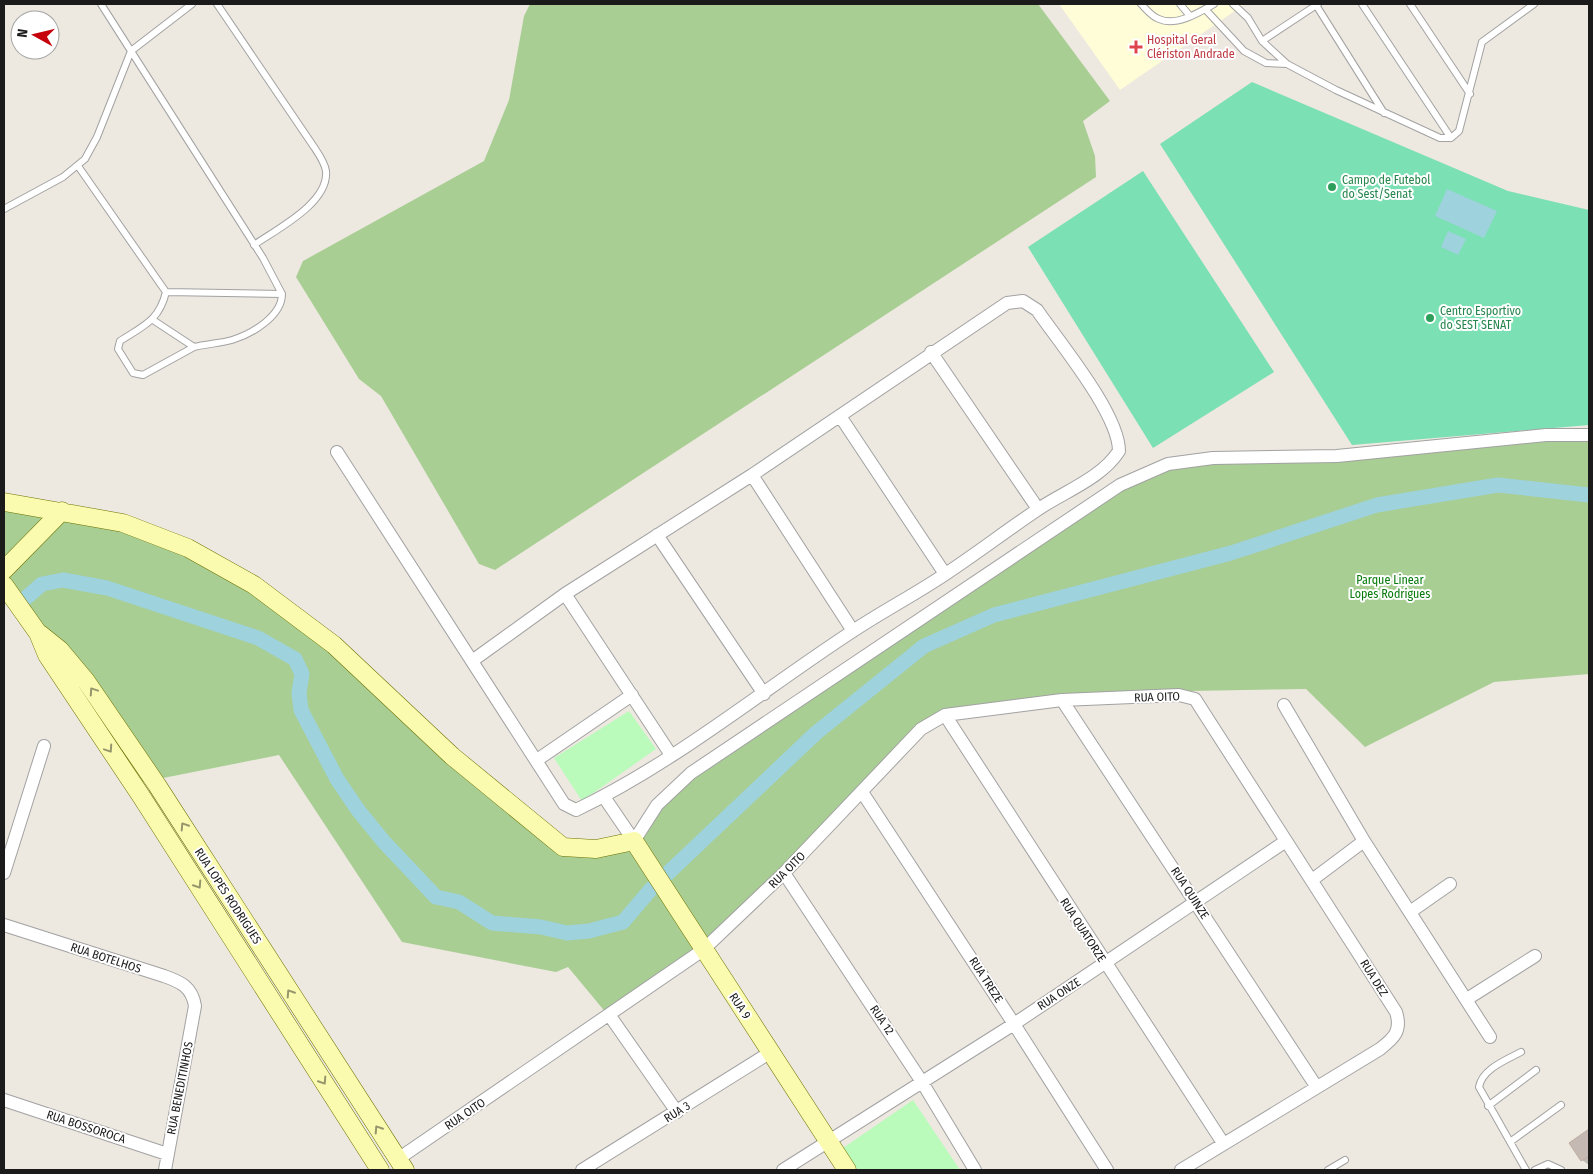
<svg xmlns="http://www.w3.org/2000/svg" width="1593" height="1174" viewBox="0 0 1593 1174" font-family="'Fira Sans Condensed',sans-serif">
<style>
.education{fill:#fffdd7}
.forest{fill:#a8ce93}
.park{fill:#bafbbc}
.pitch{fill:#7be0b3}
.water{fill:#9ed2dd}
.shadow{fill:#0003}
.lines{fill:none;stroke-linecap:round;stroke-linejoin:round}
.canal{stroke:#9ed2dd;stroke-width:15}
.building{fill:#c5bab3;stroke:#bfada2}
.lane-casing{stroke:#a2a2a2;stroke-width:8}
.street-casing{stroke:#a2a2a2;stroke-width:14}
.secondary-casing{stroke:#6d7302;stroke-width:19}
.lane{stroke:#fff;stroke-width:6}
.street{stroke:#fff;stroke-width:12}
.secondary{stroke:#fbfbb0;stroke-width:18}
.oneway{stroke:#96966d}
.health-dot{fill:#e0444e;stroke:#fff;stroke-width:2}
.leisure-dot{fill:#2e9e5b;stroke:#fff;stroke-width:2}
.labels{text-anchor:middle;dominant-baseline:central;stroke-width:4;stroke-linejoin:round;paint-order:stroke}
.health-label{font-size:12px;fill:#be3a42;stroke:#fff;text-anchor:start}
.leisure-label{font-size:12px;fill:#27864d;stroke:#fff;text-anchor:start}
.park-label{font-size:12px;fill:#087a0b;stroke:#fff}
.street-label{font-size:12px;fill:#1b1b1b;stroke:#fff}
</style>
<rect width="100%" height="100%" fill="#ede8e0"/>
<path class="education" d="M 1059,4 L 1245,4 L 1120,90 Z"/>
<path class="forest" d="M 530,4 L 1038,4 L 1110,101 L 1083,121 L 1095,156 L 1096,177 L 495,570 L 479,564 L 381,396 L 359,379 L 296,277 L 303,261 L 484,161 L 509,100 L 524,16 Z
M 1589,437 L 1589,674 L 1494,682 L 1365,747 L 1306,689 L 1190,691 L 946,713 L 922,730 L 786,875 L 612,1020 L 568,967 L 556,972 L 402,942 L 279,755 L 143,782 L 4,570 L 4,502 L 63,509 L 263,584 L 561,844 L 633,840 L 654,805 L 1122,485 L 1170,465 Z"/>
<path class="park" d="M 629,711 L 656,749 L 582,801 L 554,758 Z
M 913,1100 L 960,1170 L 858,1170 L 843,1148 Z"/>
<path class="pitch" d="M 1252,82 L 1508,191 L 1589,210 L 1589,425 L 1352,445 L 1160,144 Z
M 1143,171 L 1274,372 L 1153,448 L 1028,247 Z"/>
<path class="water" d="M 1447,189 L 1497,211 L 1484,238 L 1435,216 Z
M 1448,231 L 1466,239 L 1458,255 L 1441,247 Z"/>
<path class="shadow" d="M 1589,1131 L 1589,1165 L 1582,1160 L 1570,1144 Z"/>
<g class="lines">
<path class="canal" d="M 27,597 L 42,584 L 63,580 L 107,588 L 258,638 L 295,659 L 302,674 L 299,693 L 301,710 L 337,779 L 358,810 L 384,842 L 436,897 L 459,902 L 492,923 L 541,927 L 567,933 L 589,931 L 623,922 L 651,889
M 667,874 L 816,733 L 924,646 L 994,615 L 1231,553 L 1377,505 L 1498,485 L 1589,495"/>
</g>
<path class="building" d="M 1589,1129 L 1589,1156 L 1581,1161 L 1569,1143 Z"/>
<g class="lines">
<defs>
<path id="lane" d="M 101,4 L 263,258 L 282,294 C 282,316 252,334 232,340 C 222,343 206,344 194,347 L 153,320
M 217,4 L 314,147 C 318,153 325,163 326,171 C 329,203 277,229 254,245
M 1141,4 C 1146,9 1152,17 1159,19 C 1176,27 1200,12 1214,4
M 1180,4 L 1190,16
M 1233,4 L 1248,18 L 1262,41 L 1287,64 L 1336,90 L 1440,138 L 1451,138 L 1459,131 L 1482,42 L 1534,4
M 1362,4 L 1451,138
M 1410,4 L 1470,94
M 1316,5 L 1384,113
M 1205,9 L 1244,51 L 1266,63 L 1287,64
M 1262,41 L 1318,4
M 78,166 L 166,292 L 282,294
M 4,209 L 63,177 L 85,159 L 97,137 L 131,51 L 192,4
M 166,292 C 159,321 143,326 120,341 L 118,349 L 133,373 L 143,375 L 194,347
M 1521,1052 C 1506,1060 1482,1069 1479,1087 L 1526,1170
M 1488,1106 L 1536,1070
M 1510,1142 L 1561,1105
M 1328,1170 L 1345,1160
M 1535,1170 L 1548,1164 L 1561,1170"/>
<path id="street" d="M 931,352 L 1038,509
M 840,416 L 945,574
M 337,452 L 564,804 L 576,810 C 676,762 761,691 853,631 C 883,611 916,594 947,573 C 977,553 1006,531 1037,510 C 1063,492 1101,479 1119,451 C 1119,414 1059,342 1037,310 L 1023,301 L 1007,303 L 752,475 L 565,594 L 472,661
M 752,475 L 853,631
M 657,535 L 764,694
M 565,594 L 671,755
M 1062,700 L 1316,1086
M 1284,705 L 1364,841 L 1490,1037
M 945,715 L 1223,1143
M 537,760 L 632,695
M 862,792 L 1014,1024 L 1107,1170
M 604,797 L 634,841 L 657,805 L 691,773 L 1120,485 L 1168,464 L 1213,458 L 1337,456 L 1546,435 L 1589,435
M 4,873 L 44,746
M 784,873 L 922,1082 L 975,1170
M 1312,880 L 1364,841
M 1410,912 L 1450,884
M 4,925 L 164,976 C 181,982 192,987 195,1006 L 165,1170
M 1467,999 L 1535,956
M 610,1016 L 677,1112
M 4,1100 L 167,1154
M 398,1159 L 703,950 L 784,873 L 921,729 L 945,715 L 1062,700 L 1179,695 L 1195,699 L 1202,710 L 1396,1012 C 1402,1031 1394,1038 1380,1049 L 1181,1170
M 582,1170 L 771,1052
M 783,1170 L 1014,1024 L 1286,841"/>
<path id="secondary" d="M 4,502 L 123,523 L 188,548 L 254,585 L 334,645 L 452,756 L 563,847 L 596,849 L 634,841 L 847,1170
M 4,570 L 62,511
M 4,585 L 38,633 L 47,655 L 141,796 L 380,1170
M 40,634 L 60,650 L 86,681 L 157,785 L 405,1170"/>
</defs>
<use href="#lane" class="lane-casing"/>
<use href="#street" class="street-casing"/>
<use href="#secondary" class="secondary-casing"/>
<use href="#lane" class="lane"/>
<use href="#street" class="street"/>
<use href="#secondary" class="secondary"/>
</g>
<defs><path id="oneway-chevron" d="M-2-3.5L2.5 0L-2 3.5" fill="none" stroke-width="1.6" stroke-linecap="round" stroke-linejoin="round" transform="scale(1.25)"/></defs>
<g class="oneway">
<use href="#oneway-chevron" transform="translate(93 691) rotate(-124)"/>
<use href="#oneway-chevron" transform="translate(109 749) rotate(56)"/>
<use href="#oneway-chevron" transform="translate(184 826) rotate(-123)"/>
<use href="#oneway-chevron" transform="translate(198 885) rotate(57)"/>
<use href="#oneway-chevron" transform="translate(290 993) rotate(-123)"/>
<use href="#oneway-chevron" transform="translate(323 1081) rotate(57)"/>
<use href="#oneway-chevron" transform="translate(378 1129) rotate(-123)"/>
</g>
<path class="health-dot" d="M1133.5 39.5h5v5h5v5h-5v5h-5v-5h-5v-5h5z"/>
<g class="leisure-dot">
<circle cx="1332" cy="187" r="5"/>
<circle cx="1430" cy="318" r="5"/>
</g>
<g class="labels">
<g class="health-label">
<text x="1147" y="40">Hospital Geral<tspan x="1147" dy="14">Clériston Andrade</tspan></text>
</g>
<g class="leisure-label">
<text x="1342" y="180">Campo de Futebol<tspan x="1342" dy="14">do Sest/Senat</tspan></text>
<text x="1440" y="311">Centro Esportivo<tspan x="1440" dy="14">do SEST SENAT</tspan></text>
</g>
<g class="park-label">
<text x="1390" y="580">Parque Linear<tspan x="1390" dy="14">Lopes Rodrigues</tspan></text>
</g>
<g class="street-label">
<text transform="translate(1157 697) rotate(-2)">RUA OITO</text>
<text transform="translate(787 870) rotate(-45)">RUA OITO</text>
<text transform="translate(1190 893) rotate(57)">RUA QUINZE</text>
<text transform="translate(228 896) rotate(57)">RUA LOPES RODRIGUES</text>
<text transform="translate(1083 930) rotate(57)">RUA QUATORZE</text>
<text transform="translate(106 958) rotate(18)">RUA BOTELHOS</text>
<text transform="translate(1374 978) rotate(58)">RUA DEZ</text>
<text transform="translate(986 980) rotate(57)">RUA TREZE</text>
<text transform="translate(1059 994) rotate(-33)">RUA ONZE</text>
<text transform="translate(740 1006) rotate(56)">RUA 9</text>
<text transform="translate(882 1020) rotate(56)">RUA 12</text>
<text transform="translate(180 1088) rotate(-79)">RUA BENEDITINHOS</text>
<text transform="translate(677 1112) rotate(-32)">RUA 3</text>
<text transform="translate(465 1114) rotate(-34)">RUA OITO</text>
<text transform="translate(86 1127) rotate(18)">RUA BOSSOROCA</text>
</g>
</g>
<rect width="1593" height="1174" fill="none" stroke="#1b1b1b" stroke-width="10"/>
<g transform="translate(35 35) rotate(278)"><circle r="24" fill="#ffffff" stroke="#a4a4a4"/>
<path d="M0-4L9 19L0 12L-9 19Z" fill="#c6000b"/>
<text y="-8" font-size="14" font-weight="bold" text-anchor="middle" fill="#1b1b1b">N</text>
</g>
</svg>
